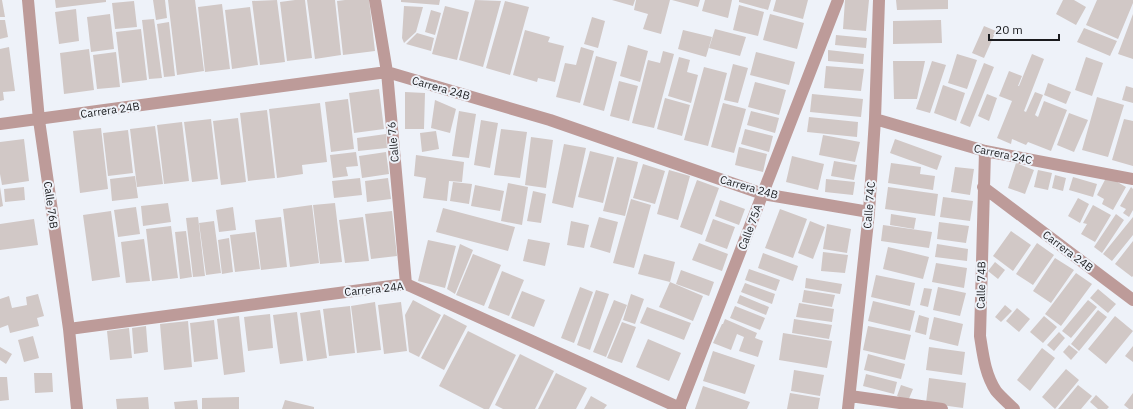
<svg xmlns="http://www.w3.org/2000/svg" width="1133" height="409" viewBox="0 0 1133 409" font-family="'IBM Plex Sans',sans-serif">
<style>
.building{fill:#d1c8c6}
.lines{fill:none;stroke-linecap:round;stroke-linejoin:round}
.minor{stroke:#bd9b99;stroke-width:12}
.labels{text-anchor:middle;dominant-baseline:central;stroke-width:4;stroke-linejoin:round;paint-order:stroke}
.street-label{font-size:11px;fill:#1a1b1e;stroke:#eef2f9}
</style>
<rect width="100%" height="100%" fill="#eef2f9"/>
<path class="building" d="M 0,0 L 2,0 L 5,17 L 0,17 Z
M 55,0 L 106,0 L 106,2 L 56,8 Z
M 153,0 L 165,0 L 167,18 L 156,20 Z
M 168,0 L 195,0 L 204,71 L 177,75 Z
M 277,0 L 285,62 L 260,65 L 252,1 Z
M 295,0 L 305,0 L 312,58 L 287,61 L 280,2 Z
M 307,0 L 335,0 L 341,55 L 315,59 Z
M 345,0 L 369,0 L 375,51 L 343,55 L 337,1 Z
M 401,0 L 440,0 L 439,5 L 401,2 Z
M 475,0 L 501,1 L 483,67 L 459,60 Z
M 612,0 L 635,0 L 633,6 Z
M 636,0 L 670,0 L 661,34 L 643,29 L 648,14 L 634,10 Z
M 672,0 L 700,0 L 698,7 Z
M 705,0 L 732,0 L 728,18 L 702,11 Z
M 739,0 L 771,0 L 768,10 L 739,2 Z
M 776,0 L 808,0 L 803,19 L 773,11 Z
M 845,0 L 869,0 L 866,31 L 843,29 Z
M 896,0 L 948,0 L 948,9 L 897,10 Z
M 1063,0 L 1074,0 L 1086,7 L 1076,25 L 1056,14 Z
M 1097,0 L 1133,0 L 1133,3 L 1118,39 L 1086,25 Z
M 134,1 L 137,27 L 115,29 L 112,3 Z
M 505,1 L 529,7 L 510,75 L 486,68 Z
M 222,4 L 230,69 L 205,72 L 198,7 Z
M 739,5 L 764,12 L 758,36 L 733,30 Z
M 404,6 L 423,7 L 416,32 L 404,43 L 402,38 Z
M 445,6 L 469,12 L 457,60 L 432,54 Z
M 250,7 L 258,65 L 232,69 L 225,10 Z
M 76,9 L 79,41 L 59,44 L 55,12 Z
M 431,10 L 441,13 L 435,35 L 425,32 Z
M 110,14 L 114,49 L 91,52 L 87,17 Z
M 770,14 L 804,23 L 797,49 L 763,40 Z
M 1133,14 L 1133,59 L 1118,54 Z
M 592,17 L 605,21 L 598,48 L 584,44 Z
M 154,19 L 162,78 L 149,79 L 142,20 Z
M 0,20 L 5,20 L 8,37 L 0,39 Z
M 941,20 L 942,43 L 893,44 L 893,21 Z
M 169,22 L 175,76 L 164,77 L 157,24 Z
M 984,26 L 996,31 L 984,58 L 972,53 Z
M 1084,28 L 1117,41 L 1110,56 L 1077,42 Z
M 141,29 L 147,80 L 122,83 L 116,32 Z
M 715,29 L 746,37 L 740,56 L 709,48 Z
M 525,30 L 550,37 L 548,42 L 564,46 L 555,82 L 538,78 L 537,82 L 513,75 Z
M 683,30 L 712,37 L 706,57 L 678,49 Z
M 417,33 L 434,38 L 431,51 L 406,44 Z
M 836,35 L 867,38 L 866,48 L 835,45 Z
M 628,45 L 648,51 L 640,82 L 620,76 Z
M 9,47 L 15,91 L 3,92 L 4,100 L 0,101 L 0,49 Z
M 581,47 L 594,51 L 580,103 L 556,97 L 565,63 L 576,65 Z
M 89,49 L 94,90 L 64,94 L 60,53 Z
M 828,50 L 864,54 L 863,64 L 828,61 Z
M 663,51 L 674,54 L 654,128 L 632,123 L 648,60 L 660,63 Z
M 116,52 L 120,87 L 97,89 L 93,55 Z
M 756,52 L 795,62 L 789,85 L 750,75 Z
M 957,54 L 977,60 L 967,89 L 948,83 Z
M 1032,54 L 1044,59 L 1024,111 L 1026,112 L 1035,92 L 1043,95 L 1035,115 L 1038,117 L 1044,101 L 1067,110 L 1051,151 L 1028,142 L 1026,145 L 1012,139 L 1011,144 L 997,138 L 1012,101 L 999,96 L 1009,71 L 1022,76 L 1018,86 L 1019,86 Z
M 596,56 L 617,62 L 604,111 L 583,105 Z
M 679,57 L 690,60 L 687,72 L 698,75 L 691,103 L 668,96 Z
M 1086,57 L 1103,63 L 1092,96 L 1075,90 Z
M 893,61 L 925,61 L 917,99 L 894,99 Z
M 932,61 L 946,65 L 930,113 L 916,109 Z
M 984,63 L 994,67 L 970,127 L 960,123 Z
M 733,64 L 748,68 L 738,103 L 724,100 Z
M 826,66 L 864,69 L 861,91 L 824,88 Z
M 704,67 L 727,73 L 708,146 L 684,140 Z
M 619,81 L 638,86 L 629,121 L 610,116 Z
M 755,82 L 786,90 L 779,115 L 748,107 Z
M 1048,83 L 1071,92 L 1066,104 L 1044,95 Z
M 943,85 L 965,93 L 956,121 L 934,113 Z
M 1126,86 L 1133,88 L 1133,103 L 1122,100 Z
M 379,89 L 384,129 L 354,133 L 349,93 Z
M 405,92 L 425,93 L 424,129 L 405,129 Z
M 812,94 L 863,99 L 861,117 L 810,112 Z
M 987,94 L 997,98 L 989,121 L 978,116 Z
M 1097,97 L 1124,105 L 1108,157 L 1082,150 Z
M 665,98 L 690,105 L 682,136 L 657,129 Z
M 348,99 L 354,149 L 331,152 L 325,102 Z
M 435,100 L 456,109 L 450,133 L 431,128 Z
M 320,103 L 327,162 L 302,165 L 303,174 L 277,178 L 269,109 Z
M 723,103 L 746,109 L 734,153 L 711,147 Z
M 267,110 L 275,178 L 248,181 L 240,113 Z
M 459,111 L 476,114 L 469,158 L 452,156 Z
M 751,111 L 779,118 L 775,133 L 747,125 Z
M 1069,113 L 1088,120 L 1074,152 L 1057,145 Z
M 809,117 L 858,122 L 857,137 L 807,132 Z
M 238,118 L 246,182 L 221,185 L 213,121 Z
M 211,119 L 218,179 L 192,182 L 184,122 Z
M 1124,119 L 1133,121 L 1133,166 L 1112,160 Z
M 481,120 L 498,123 L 490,168 L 474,165 Z
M 182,122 L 189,181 L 164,184 L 157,125 Z
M 155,126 L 163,184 L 137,187 L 130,129 Z
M 101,128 L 108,189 L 80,193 L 73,131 Z
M 501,129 L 527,132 L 520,178 L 494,175 Z
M 745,129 L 773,136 L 769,152 L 741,144 Z
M 128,130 L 133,173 L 108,176 L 103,133 Z
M 436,131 L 439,149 L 422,152 L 420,133 Z
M 386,134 L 387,148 L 358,151 L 357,138 Z
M 823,135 L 860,142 L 855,162 L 819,155 Z
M 531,137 L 553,140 L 546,188 L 525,185 Z
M 24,139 L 29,181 L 2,185 L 0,174 L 0,142 Z
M 895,139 L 942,156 L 937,170 L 890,153 Z
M 564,144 L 586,148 L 573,208 L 552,203 Z
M 739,147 L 767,154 L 763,172 L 735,165 Z
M 590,151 L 614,157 L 603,203 L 578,197 Z
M 356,152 L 358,166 L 346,167 L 348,176 L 333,178 L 330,155 Z
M 386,152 L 389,174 L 362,178 L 359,156 Z
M 416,155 L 464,162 L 462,182 L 449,181 L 447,201 L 423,198 L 426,178 L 414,176 Z
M 792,156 L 824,164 L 818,190 L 786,182 Z
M 617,157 L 638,162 L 625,216 L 603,211 Z
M 834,161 L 857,165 L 854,180 L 831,176 Z
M 891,163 L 921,167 L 920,174 L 935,176 L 933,190 L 888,183 Z
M 1016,163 L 1034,170 L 1025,194 L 1008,188 Z
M 643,164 L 665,171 L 655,204 L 633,198 Z
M 955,167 L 974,169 L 970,195 L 951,192 Z
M 669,170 L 690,176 L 678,220 L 657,214 Z
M 1038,170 L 1052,173 L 1048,190 L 1034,187 Z
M 1055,175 L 1066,178 L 1063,191 L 1052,188 Z
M 135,176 L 138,198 L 112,201 L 110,179 Z
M 1107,176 L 1126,187 L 1113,210 L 1102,204 L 1104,199 L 1097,195 Z
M 1073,177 L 1097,184 L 1093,197 L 1069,190 Z
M 360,178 L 362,195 L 334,198 L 332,181 Z
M 388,178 L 391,199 L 367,202 L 365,181 Z
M 826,179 L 855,182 L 853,195 L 825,192 Z
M 697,180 L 719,188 L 702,235 L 680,227 Z
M 453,182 L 472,184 L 469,204 L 450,201 Z
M 508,183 L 528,187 L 522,225 L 501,221 Z
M 475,185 L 504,191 L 500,211 L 471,206 Z
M 0,187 L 3,206 L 0,207 Z
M 24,187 L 25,200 L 5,202 L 4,189 Z
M 888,187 L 938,194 L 935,216 L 885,209 Z
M 1131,187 L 1133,189 L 1133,210 L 1129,217 L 1123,213 L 1126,209 L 1120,206 Z
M 533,191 L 546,194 L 541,223 L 527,221 Z
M 943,197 L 973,201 L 970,221 L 940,217 Z
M 1078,198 L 1089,204 L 1080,223 L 1068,216 Z
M 631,199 L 651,205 L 634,268 L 613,263 Z
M 720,200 L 745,209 L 739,225 L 715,216 Z
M 168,203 L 171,222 L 143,226 L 141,206 Z
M 335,203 L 342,262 L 320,264 L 313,205 Z
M 312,205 L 319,263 L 290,267 L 283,209 Z
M 1093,205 L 1111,215 L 1095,242 L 1081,234 L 1087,224 L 1083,223 Z
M 136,207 L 140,234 L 118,237 L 114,210 Z
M 233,207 L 236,230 L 219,232 L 216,210 Z
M 443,208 L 515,227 L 508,251 L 436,232 Z
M 780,209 L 807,219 L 793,258 L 765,248 Z
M 111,211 L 120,277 L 92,281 L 83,215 Z
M 392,211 L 397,256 L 371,259 L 365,214 Z
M 891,214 L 916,218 L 914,229 L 890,225 Z
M 1116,214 L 1124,220 L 1102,253 L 1094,247 Z
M 198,217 L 205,276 L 193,277 L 186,218 Z
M 281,217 L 287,267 L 261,270 L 255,220 Z
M 363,217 L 369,261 L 345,263 L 339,220 Z
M 599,217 L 618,222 L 610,253 L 590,247 Z
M 1133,217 L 1133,235 L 1112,261 L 1103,254 Z
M 34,219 L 38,245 L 0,250 L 0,224 Z
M 713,219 L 735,227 L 727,249 L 705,241 Z
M 214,221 L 221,273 L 206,275 L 199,223 Z
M 571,221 L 589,225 L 584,248 L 567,245 Z
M 810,221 L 825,227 L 813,259 L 798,253 Z
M 939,222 L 969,226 L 966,243 L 937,239 Z
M 827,224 L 851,229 L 847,253 L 823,249 Z
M 883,225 L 932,232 L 929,248 L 881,241 Z
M 171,226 L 178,278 L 152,281 L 146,229 Z
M 186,231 L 192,277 L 180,279 L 175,232 Z
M 1011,231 L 1031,245 L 1013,271 L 993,256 Z
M 255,232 L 260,269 L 235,272 L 230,235 Z
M 229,238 L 233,272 L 222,274 L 218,240 Z
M 144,239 L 150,281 L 126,283 L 121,242 Z
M 528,239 L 550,243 L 545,266 L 523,261 Z
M 428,240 L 456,246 L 445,288 L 418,281 Z
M 1133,241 L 1133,276 L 1132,277 L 1115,264 Z
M 699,243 L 728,254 L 722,271 L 692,260 Z
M 1037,243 L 1054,255 L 1033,285 L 1016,274 Z
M 460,244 L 473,250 L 455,294 L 447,289 Z
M 937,244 L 968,249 L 967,261 L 935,257 Z
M 888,247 L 929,257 L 923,279 L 883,269 Z
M 823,252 L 848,255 L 845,273 L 821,271 Z
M 763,253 L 798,266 L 793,281 L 758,268 Z
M 473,254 L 501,265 L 484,306 L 456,295 Z
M 644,254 L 675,262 L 670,282 L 638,274 Z
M 1055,258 L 1074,270 L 1051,303 L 1033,291 Z
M 995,262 L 1005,270 L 998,279 L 988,271 Z
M 936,263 L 967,268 L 964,288 L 932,282 Z
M 749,269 L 780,280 L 776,291 L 745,280 Z
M 681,270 L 714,282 L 709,296 L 676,284 Z
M 502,271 L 524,280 L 509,316 L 488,308 Z
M 1076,273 L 1092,284 L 1061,326 L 1045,314 Z
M 876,275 L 915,283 L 910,306 L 871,297 Z
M 806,278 L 842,284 L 840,294 L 805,288 Z
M 670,282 L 703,296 L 693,321 L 659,307 Z
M 745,283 L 775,294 L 772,304 L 741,292 Z
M 580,287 L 593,292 L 574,343 L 561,338 Z
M 938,287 L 966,293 L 960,316 L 933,310 Z
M 924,288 L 932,289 L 928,307 L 920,305 Z
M 1098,289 L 1116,304 L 1108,313 L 1090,298 Z
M 596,290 L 609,294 L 590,350 L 577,345 Z
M 804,290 L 835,295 L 832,307 L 802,302 Z
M 522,291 L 545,300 L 534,327 L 511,318 Z
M 38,294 L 44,316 L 37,318 L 39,326 L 10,333 L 8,325 L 0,328 L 0,299 L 9,296 L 12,308 L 27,305 L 26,297 Z
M 631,294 L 644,299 L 635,324 L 623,320 Z
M 740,295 L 769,307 L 766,315 L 737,303 Z
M 413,300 L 441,315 L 419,357 L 409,352 L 405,315 Z
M 614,300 L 627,305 L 606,357 L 593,352 Z
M 1088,300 L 1097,307 L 1071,338 L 1062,331 Z
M 873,301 L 915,311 L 910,331 L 868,321 Z
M 375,302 L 381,350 L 357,353 L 351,306 Z
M 401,302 L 407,351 L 384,354 L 378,305 Z
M 799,303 L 834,309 L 832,322 L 796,317 Z
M 1005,305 L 1012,311 L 1001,322 L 995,317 Z
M 350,306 L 355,353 L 329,356 L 323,309 Z
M 735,306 L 765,318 L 760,330 L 730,318 Z
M 647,307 L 691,323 L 684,340 L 640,323 Z
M 1017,308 L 1030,319 L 1019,332 L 1006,321 Z
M 320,310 L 327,358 L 307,361 L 300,313 Z
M 1098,310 L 1107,317 L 1079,351 L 1071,344 Z
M 297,312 L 303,361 L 280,364 L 273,315 Z
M 270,314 L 273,348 L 248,351 L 244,317 Z
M 444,314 L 467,326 L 444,370 L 421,358 Z
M 919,315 L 929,318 L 926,335 L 915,332 Z
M 239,316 L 245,372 L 224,375 L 217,319 Z
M 1044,316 L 1057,327 L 1043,343 L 1030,332 Z
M 1115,316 L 1133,331 L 1106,364 L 1088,349 Z
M 934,317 L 963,324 L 958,346 L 929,339 Z
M 725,319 L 757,333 L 755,338 L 763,341 L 758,357 L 739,351 L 744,337 L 737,334 L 731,350 L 713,343 L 722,324 L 723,324 Z
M 794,319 L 832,325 L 829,339 L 792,333 Z
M 214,320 L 218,359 L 194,362 L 190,323 Z
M 188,321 L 192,367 L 164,370 L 160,324 Z
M 622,322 L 636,327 L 622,363 L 607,358 Z
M 146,326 L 148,352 L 134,354 L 132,328 Z
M 868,326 L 911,335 L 905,360 L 863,350 Z
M 129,328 L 132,358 L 110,360 L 107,331 Z
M 468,331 L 516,355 L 489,409 L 484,409 L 439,386 Z
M 1059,332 L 1065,338 L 1054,351 L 1047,345 Z
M 783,333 L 832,341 L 827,368 L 779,360 Z
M 33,336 L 39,358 L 24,362 L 18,340 Z
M 648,339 L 681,353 L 669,381 L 636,367 Z
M 1069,345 L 1078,352 L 1071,360 L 1063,352 Z
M 1133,346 L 1133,362 L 1125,356 Z
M 0,347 L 12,354 L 6,364 L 0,360 Z
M 929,347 L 965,352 L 962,375 L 926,370 Z
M 1042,348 L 1055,358 L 1030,391 L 1017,380 Z
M 713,351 L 755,365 L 745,394 L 703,381 Z
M 520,354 L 554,371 L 535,409 L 503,409 L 495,405 Z
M 868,354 L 905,364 L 901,379 L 864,370 Z
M 1066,369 L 1079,380 L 1055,409 L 1042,397 Z
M 794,370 L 824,375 L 820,396 L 791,391 Z
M 34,373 L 52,373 L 53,392 L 35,393 Z
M 556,373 L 587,388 L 576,409 L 538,409 Z
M 866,374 L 897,382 L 894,394 L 863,386 Z
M 0,377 L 7,377 L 9,400 L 0,401 Z
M 929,378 L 966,383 L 963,408 L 926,403 Z
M 901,385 L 913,389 L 908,401 L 897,396 Z
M 1078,385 L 1092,396 L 1081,409 L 1058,409 Z
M 703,386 L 750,402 L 747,409 L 695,409 Z
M 790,393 L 820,398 L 818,409 L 787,409 Z
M 1133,393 L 1133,409 L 1129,409 L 1124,405 Z
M 1096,395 L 1109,407 L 1107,409 L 1098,409 L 1090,402 Z
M 591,396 L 607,405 L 604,409 L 584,409 Z
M 148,397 L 149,409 L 117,409 L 116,399 Z
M 239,397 L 239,409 L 202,409 L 202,398 Z
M 197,400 L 198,409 L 175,409 L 174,402 Z
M 285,400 L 314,407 L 314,409 L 282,409 Z"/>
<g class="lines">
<path class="minor" d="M 28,0 L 39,120 L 69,329 L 77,409
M 375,0 L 387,72 L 406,284
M 875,119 L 985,151 L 1133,179
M 0,124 L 387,72 L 550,120 L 763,194 L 869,212
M 985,151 L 980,336 C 983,355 985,374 996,391 C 1001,397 1008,403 1014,409
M 983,187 L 1133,300
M 69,329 L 406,284 L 680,408
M 850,396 L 942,409
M 679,409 L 838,0
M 848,409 L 869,212 L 875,119 L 879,0"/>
</g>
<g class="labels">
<g class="street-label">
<text transform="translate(441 88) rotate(16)">Carrera 24B</text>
<text transform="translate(110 110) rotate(-8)">Carrera 24B</text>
<text transform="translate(393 142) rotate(-95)">Calle 76</text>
<text transform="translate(1003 154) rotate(12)">Carrera 24C</text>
<text transform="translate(749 187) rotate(16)">Carrera 24B</text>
<text transform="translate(51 205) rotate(82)">Calle 76B</text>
<text transform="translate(869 205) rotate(-85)">Calle 74C</text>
<text transform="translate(750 227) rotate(-69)">Calle 75A</text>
<text transform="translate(1068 251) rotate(37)">Carrera 24B</text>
<text transform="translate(981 285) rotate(-89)">Calle 74B</text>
<text transform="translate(374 289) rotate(-6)">Carrera 24A</text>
</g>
</g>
<path d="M989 34v6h70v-6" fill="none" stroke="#1a1b1e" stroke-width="2"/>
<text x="995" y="34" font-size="12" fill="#1a1b1e" stroke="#eef2f9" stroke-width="3" paint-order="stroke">20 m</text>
</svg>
